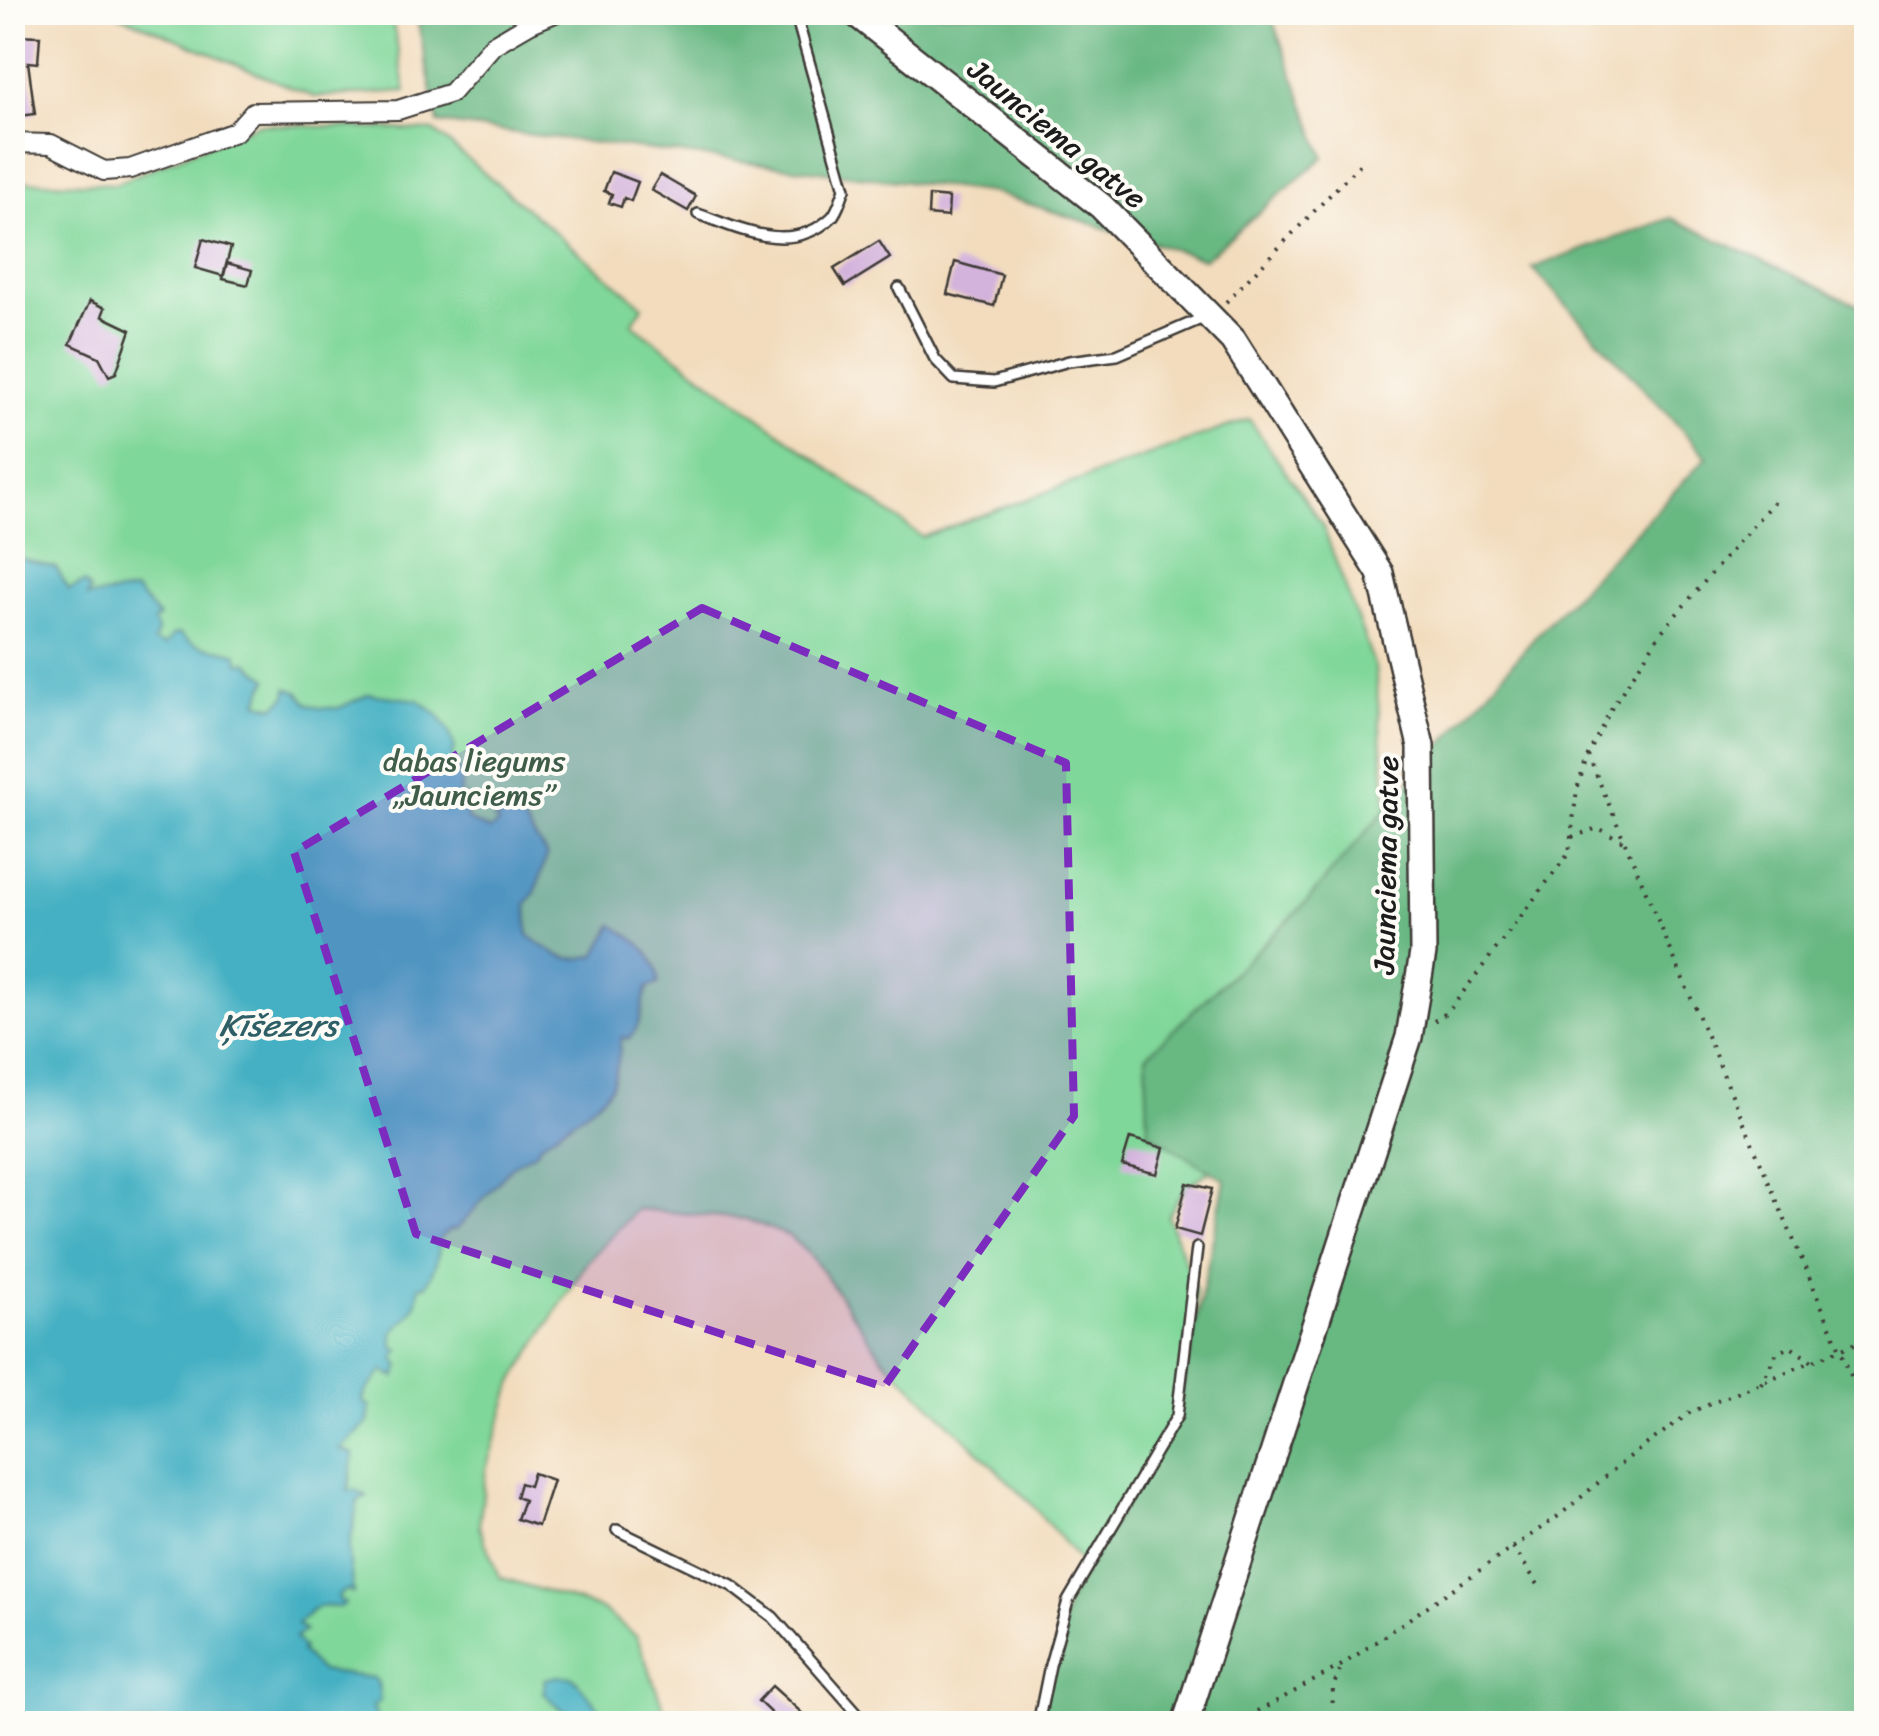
<svg xmlns="http://www.w3.org/2000/svg" width="1879" height="1736" viewBox="0 0 1879 1736" font-family="Sriracha,sans-serif">
<style>
.green{fill:#80d79a;stroke:#4e7a5b;stroke-width:2.5}
.forest{fill:#68b882;stroke:#426a4f;stroke-width:2.5}
.water{fill:#45b0c3;stroke:#306670;stroke-width:2.5}
.building{fill:#d3b2dc}
.lines{fill:none;stroke-linecap:round;stroke-linejoin:round}
.lane-casing{stroke:#3c3934;stroke-width:14}
.street-casing{stroke:#3c3934;stroke-width:22}
.secondary-casing{stroke:#3c3934;stroke-width:30}
.path{stroke:#3c3934;stroke-width:4;stroke-dasharray:2.5 8;stroke-linecap:butt}
.lane{stroke:#fff;stroke-width:9}
.street{stroke:#fff;stroke-width:18}
.secondary{stroke:#fff;stroke-width:25}
.marked{fill:#7b2cbf;fill-opacity:0.2;stroke:#7b2cbf;stroke-width:8;stroke-dasharray:20 12;stroke-linejoin:round}
.labels{text-anchor:middle;dominant-baseline:central;stroke-width:8;stroke-linejoin:round;paint-order:stroke}
.street-label{font-size:30px;fill:#1c1c1c;stroke:#fdfcf7}
.park-label{font-size:30px;fill:#3f5d48;stroke:#fdfcf7}
.water-label{font-size:32px;font-style:italic;fill:#2e5f67;stroke:#fdfcf7}
</style>
<rect width="100%" height="100%" fill="#fdfcf7"/>
<filter id="ink" filterUnits="userSpaceOnUse"><feTurbulence type="fractalNoise" baseFrequency=".01" numOctaves="2"/><feDisplacementMap in="SourceGraphic" scale="20" xChannelSelector="R" yChannelSelector="G"/><feConvolveMatrix kernelMatrix="1 2 1 2 8 2 1 2 1" color-interpolation-filters="sRGB"/></filter>
<filter id="wash" filterUnits="userSpaceOnUse"><feTurbulence type="fractalNoise" baseFrequency=".0048" numOctaves="4" result="noise"/><feDisplacementMap in="SourceGraphic" scale="40" xChannelSelector="R" yChannelSelector="G"/><feGaussianBlur stdDeviation="2.25" result="paint"/><feColorMatrix in="noise" values="0 0 0 0 0 0 0 0 0 0 0 0 0 0 0 0 0 1.4 0 .05"/><feComposite in="paint" operator="in"/></filter>
<g filter="url(#wash)">
<rect width="100%" height="100%" fill="#f2dcbd"/>
<path class="green" d="M 115,13 L 391,13 L 406,91 L 314,97 Z
M 258,124 L 434,131 L 643,306 L 632,324 L 922,537 L 1249,419 L 1322,524 L 1375,667 L 1395,897 L 1294,1126 L 1202,1176 L 1184,1189 L 1168,1216 L 1196,1291 L 1190,1376 L 1145,1475 L 1087,1570 L 1029,1501 L 883,1358 L 813,1258 L 789,1236 L 746,1219 L 637,1209 L 586,1263 L 513,1382 L 486,1469 L 479,1527 L 499,1577 L 601,1609 L 637,1637 L 669,1723 L 13,1724 L 13,181 L 115,184 Z"/>
<path class="forest" d="M 416,13 L 1270,13 L 1324,157 L 1204,259 L 994,193 L 438,123 Z
M 1671,218 L 1866,309 L 1866,1723 L 1038,1724 L 1068,1601 L 1177,1416 L 1225,1180 L 1148,1132 L 1146,1056 L 1299,910 L 1542,629 L 1707,457 L 1532,268 Z"/>
<path class="water" d="M 13,553 L 21,559 L 56,568 L 69,590 L 84,583 L 90,590 L 87,597 L 135,591 L 159,617 L 154,621 L 157,631 L 154,642 L 165,645 L 173,635 L 180,634 C 194,649 217,647 237,654 L 240,664 L 247,662 L 268,679 L 258,702 L 274,707 L 286,697 L 287,688 L 298,692 L 308,704 L 319,708 L 339,708 L 369,694 L 418,700 L 437,714 L 448,729 L 455,748 L 452,755 C 455,770 466,778 459,794 L 465,797 L 467,820 L 490,830 L 498,824 L 494,819 L 518,813 L 547,855 L 535,893 L 527,903 L 528,935 C 552,952 563,965 596,955 L 613,925 C 634,937 661,957 658,984 L 648,987 C 640,1006 644,1024 628,1039 L 622,1037 C 619,1052 618,1069 612,1084 C 606,1101 557,1130 540,1144 L 537,1151 L 512,1166 L 456,1230 L 451,1229 L 439,1239 C 440,1258 434,1268 426,1285 L 419,1286 C 419,1307 408,1319 393,1331 L 393,1347 L 400,1350 L 394,1358 L 400,1366 L 396,1377 L 383,1371 L 365,1393 L 363,1402 L 370,1406 L 368,1423 L 340,1449 L 354,1454 L 348,1491 L 355,1490 L 367,1496 L 358,1500 L 349,1551 L 353,1593 L 347,1590 L 339,1595 L 339,1600 L 345,1603 L 340,1607 C 312,1604 316,1608 297,1624 L 305,1630 L 295,1638 L 303,1648 L 301,1651 L 320,1671 L 374,1678 L 378,1683 L 380,1701 L 373,1707 L 378,1719 L 375,1723 L 13,1723 Z
M 559,1676 L 573,1677 L 612,1723 C 586,1724 560,1714 544,1692 L 545,1679 Z"/>
<g id="blocks">
<path class="building" d="M 12,35 L 40,36 L 38,63 L 28,62 L 35,114 L 12,117 Z
M 611,172 L 638,182 L 631,201 L 624,198 L 621,207 L 609,203 L 612,194 L 604,191 Z
M 660,175 L 696,196 L 688,211 L 651,190 Z
M 929,196 L 949,198 L 948,217 L 928,215 Z
M 203,239 L 231,247 L 223,276 L 195,268 Z
M 879,241 L 890,258 L 845,286 L 834,269 Z
M 955,262 L 1002,275 L 994,306 L 947,294 Z
M 227,263 L 252,270 L 248,285 L 223,279 Z
M 90,301 L 105,308 L 102,316 L 131,330 L 116,373 L 109,376 L 99,357 L 70,344 Z
M 1130,1138 L 1164,1148 L 1157,1174 L 1122,1165 Z
M 1187,1183 L 1212,1189 L 1200,1236 L 1175,1229 Z
M 533,1473 L 553,1480 L 538,1526 L 517,1519 L 524,1500 L 516,1497 L 520,1483 L 529,1486 Z
M 772,1686 L 802,1713 L 792,1724 L 782,1724 L 758,1701 Z"/>
</g>
</g>
<g filter="url(#ink)">
<use href="#blocks" fill-opacity="0" stroke="#3c3934" stroke-width="2.5"/>
<g class="lines">
<defs>
<path id="lane" d="M 698,214 C 742,230 792,255 832,217 C 838,211 841,198 845,189 L 795,12
M 899,288 L 935,359 L 954,379 L 994,382 L 1069,361 L 1117,355 L 1203,318
M 617,1530 L 732,1586 L 773,1617 L 867,1724
M 1038,1724 L 1050,1665 L 1068,1601 L 1177,1416 L 1197,1248"/>
<path id="street" d="M 12,143 L 51,144 L 104,171 L 130,169 L 235,132 L 253,112 L 398,110 L 451,93 L 493,45 L 531,23 L 557,12"/>
<path id="secondary" d="M 854,12 L 1101,206 L 1233,340 L 1380,573 L 1421,746 L 1423,953 L 1409,1037 L 1185,1724"/>
</defs>
<use href="#lane" class="lane-casing"/>
<use href="#street" class="street-casing"/>
<use href="#secondary" class="secondary-casing"/>
<path class="path" d="M 1226,302 L 1362,162
M 1588,755 L 1866,1411
M 1572,837 L 1598,828 L 1623,841
M 1434,1021 L 1448,1012 L 1569,853 L 1577,789 L 1588,755 L 1612,707 L 1662,631 L 1775,500
M 1761,1384 L 1777,1352 L 1791,1347 L 1814,1363
M 1513,1547 L 1541,1589
M 1228,1724 L 1268,1706 L 1342,1665 L 1560,1515 L 1624,1461 L 1691,1412 L 1866,1339
M 1332,1724 L 1333,1687 L 1342,1665"/>
<use href="#lane" class="lane"/>
<use href="#street" class="street"/>
<use href="#secondary" class="secondary"/>
</g>
</g>
<path class="marked" d="M 702,608 L 1066,763 L 1074,1116 L 884,1387 L 416,1234 L 294,852 Z"/>
<g class="labels">
<g class="street-label">
<text transform="translate(1057 134) rotate(39)">Jaunciema gatve</text>
<text transform="translate(1386 865) rotate(-89)">Jaunciema gatve</text>
</g>
<g class="park-label">
<text x="474" y="761">dabas liegums<tspan x="474" dy="34">„Jaunciems”</tspan></text>
</g>
<g class="water-label">
<text x="278" y="1025">Ķīšezers</text>
</g>
</g>
<rect width="1879" height="1736" fill="none" stroke="#fdfcf7" stroke-width="50"/>
</svg>
